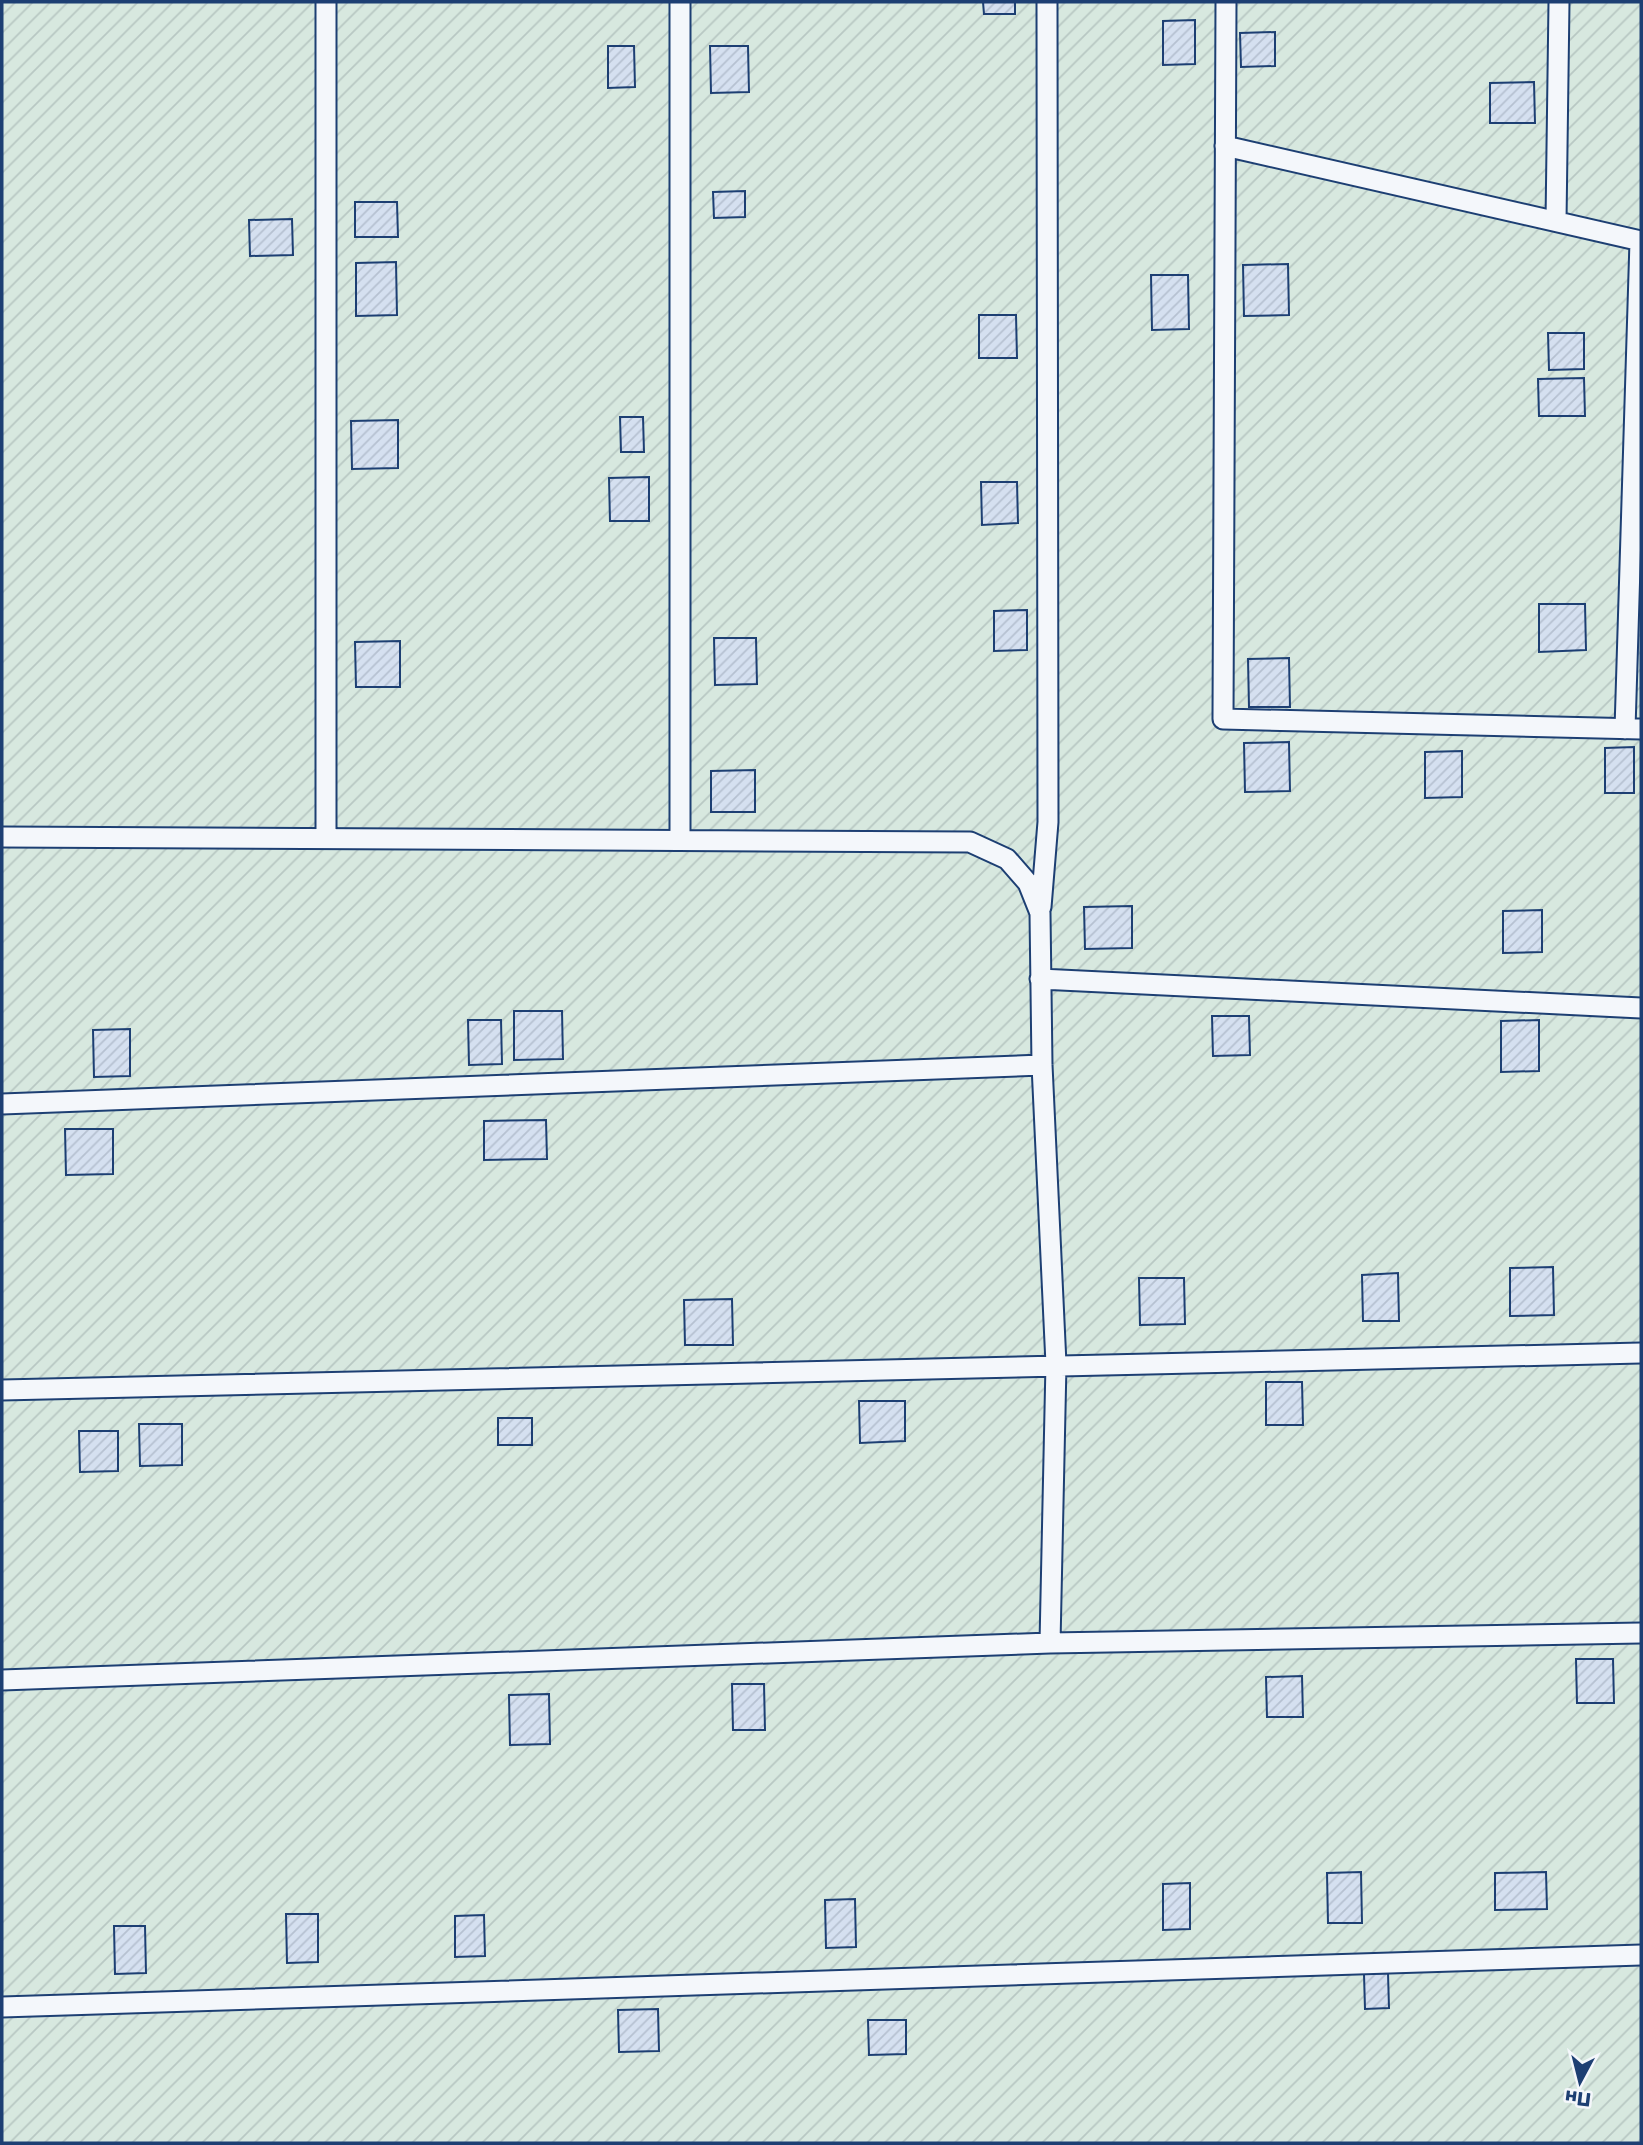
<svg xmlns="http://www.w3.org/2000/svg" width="1643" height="2145" viewBox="0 0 1643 2145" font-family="Rubik,sans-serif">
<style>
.garden{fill:url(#garden-furrows);stroke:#687fa3;stroke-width:2}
.building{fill:url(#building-hatch);stroke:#1d3f73;stroke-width:2}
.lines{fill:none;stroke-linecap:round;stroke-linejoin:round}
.lane-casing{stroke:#1d3f73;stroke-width:23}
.lane{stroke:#f4f7fb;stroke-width:19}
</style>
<defs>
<pattern id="garden-furrows" width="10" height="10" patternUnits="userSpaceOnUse" patternTransform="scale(1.75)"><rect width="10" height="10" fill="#d7e8df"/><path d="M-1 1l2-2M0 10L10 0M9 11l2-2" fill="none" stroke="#b8c8c3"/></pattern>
<pattern id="building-hatch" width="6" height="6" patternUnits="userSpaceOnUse" patternTransform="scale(1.75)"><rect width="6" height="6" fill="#d5e0f0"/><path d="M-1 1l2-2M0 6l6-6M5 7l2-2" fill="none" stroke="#b6c1d1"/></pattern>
</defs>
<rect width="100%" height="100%" fill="#f4f7fb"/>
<path class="garden" d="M 2,2 L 1641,2 L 1641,2143 L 2,2143 Z"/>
<path class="building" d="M 983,2 L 1015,2 L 1015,14 L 984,14 Z
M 1195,20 L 1195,64 L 1163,65 L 1163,21 Z
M 1275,32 L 1275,66 L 1241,67 L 1240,33 Z
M 608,46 L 634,46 L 635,87 L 608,88 Z
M 710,46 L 748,46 L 749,92 L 711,93 Z
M 1534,82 L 1535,123 L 1490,123 L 1490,83 Z
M 745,191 L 745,217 L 714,218 L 713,192 Z
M 355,202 L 397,202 L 398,237 L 355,237 Z
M 292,219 L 293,255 L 250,256 L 249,220 Z
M 396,262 L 397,315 L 356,316 L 356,263 Z
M 1288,264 L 1289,315 L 1244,316 L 1243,265 Z
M 1151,275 L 1188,275 L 1189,329 L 1152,330 Z
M 979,315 L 1016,315 L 1017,358 L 979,358 Z
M 1548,333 L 1584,333 L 1584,369 L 1549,370 Z
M 1584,378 L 1585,416 L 1539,416 L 1538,379 Z
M 620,417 L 643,417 L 644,452 L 621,452 Z
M 398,420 L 398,468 L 352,469 L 351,421 Z
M 649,477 L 649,521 L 610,521 L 609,478 Z
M 981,482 L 1017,482 L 1018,523 L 982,525 Z
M 1539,604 L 1585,604 L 1586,650 L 1539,652 Z
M 1027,610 L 1027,650 L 994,651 L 994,611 Z
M 714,638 L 756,638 L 757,684 L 715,685 Z
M 400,641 L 400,687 L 356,687 L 355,642 Z
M 1289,658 L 1290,707 L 1249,707 L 1248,659 Z
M 1289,742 L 1290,791 L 1245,792 L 1244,743 Z
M 1634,747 L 1634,793 L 1605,793 L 1605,748 Z
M 1462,751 L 1462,797 L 1425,798 L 1425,752 Z
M 755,770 L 755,812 L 711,812 L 711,771 Z
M 1132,906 L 1132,948 L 1085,949 L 1084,907 Z
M 1542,910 L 1542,952 L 1503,953 L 1503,911 Z
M 514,1011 L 562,1011 L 563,1059 L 514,1060 Z
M 1212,1016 L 1249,1016 L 1250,1055 L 1213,1056 Z
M 468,1020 L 501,1020 L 502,1064 L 469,1065 Z
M 1539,1020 L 1539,1071 L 1501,1072 L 1501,1021 Z
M 130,1029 L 130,1076 L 94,1077 L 93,1030 Z
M 546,1120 L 547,1159 L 484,1160 L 484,1121 Z
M 65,1129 L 113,1129 L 113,1174 L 66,1175 Z
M 1553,1267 L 1554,1315 L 1510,1316 L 1510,1268 Z
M 1398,1273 L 1399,1321 L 1363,1321 L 1362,1275 Z
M 1139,1278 L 1184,1278 L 1185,1324 L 1140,1325 Z
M 732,1299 L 733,1345 L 685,1345 L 684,1300 Z
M 1266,1382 L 1302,1382 L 1303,1425 L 1266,1425 Z
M 859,1401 L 905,1401 L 905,1441 L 860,1443 Z
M 498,1418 L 532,1418 L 532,1445 L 498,1445 Z
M 139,1424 L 182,1424 L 182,1465 L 140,1466 Z
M 79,1431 L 118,1431 L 118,1471 L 80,1472 Z
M 1576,1659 L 1613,1659 L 1614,1703 L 1577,1703 Z
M 1302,1676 L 1303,1717 L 1267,1717 L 1266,1677 Z
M 732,1684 L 764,1684 L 765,1730 L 733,1730 Z
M 549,1694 L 550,1744 L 510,1745 L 509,1695 Z
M 1361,1872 L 1362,1923 L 1328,1923 L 1327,1873 Z
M 1546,1872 L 1547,1909 L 1495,1910 L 1495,1873 Z
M 1190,1883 L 1190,1929 L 1163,1930 L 1163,1884 Z
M 855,1899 L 856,1947 L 826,1948 L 825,1900 Z
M 286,1914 L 318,1914 L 318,1962 L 287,1963 Z
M 484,1915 L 485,1956 L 455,1957 L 455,1916 Z
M 114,1926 L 145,1926 L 146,1973 L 115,1974 Z
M 1388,1973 L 1389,2008 L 1365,2009 L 1364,1974 Z
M 658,2009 L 659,2051 L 619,2052 L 618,2010 Z
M 868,2020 L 906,2020 L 906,2054 L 869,2055 Z"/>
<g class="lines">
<defs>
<path id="lane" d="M 326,2 L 326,838
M 680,2 L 680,840
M 1226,2 L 1223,719 L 1641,729
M 1225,146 L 1641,241
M 1556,221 L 1559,2
M 1625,729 L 1640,241
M 2,837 L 970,842 L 1007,859 L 1028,883 L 1040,913 L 1042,1065 L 1056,1364 L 1050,1643
M 1041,907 L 1048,822 L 1047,2
M 1040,979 L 1641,1008
M 2,1104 L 1042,1065
M 2,1390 L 1641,1353
M 2,1680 L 1050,1643 L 1641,1633
M 2,2007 L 1641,1955"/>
</defs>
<use href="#lane" class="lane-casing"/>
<use href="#lane" class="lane"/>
</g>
<rect width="1643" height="2145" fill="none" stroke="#1d3f73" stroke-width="7"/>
<g transform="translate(1580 2082) rotate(187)" stroke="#f4f7fb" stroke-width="5" paint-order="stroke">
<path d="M0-5L12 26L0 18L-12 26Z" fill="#1d3f73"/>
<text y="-10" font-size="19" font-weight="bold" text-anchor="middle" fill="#1d3f73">Пн</text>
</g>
</svg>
